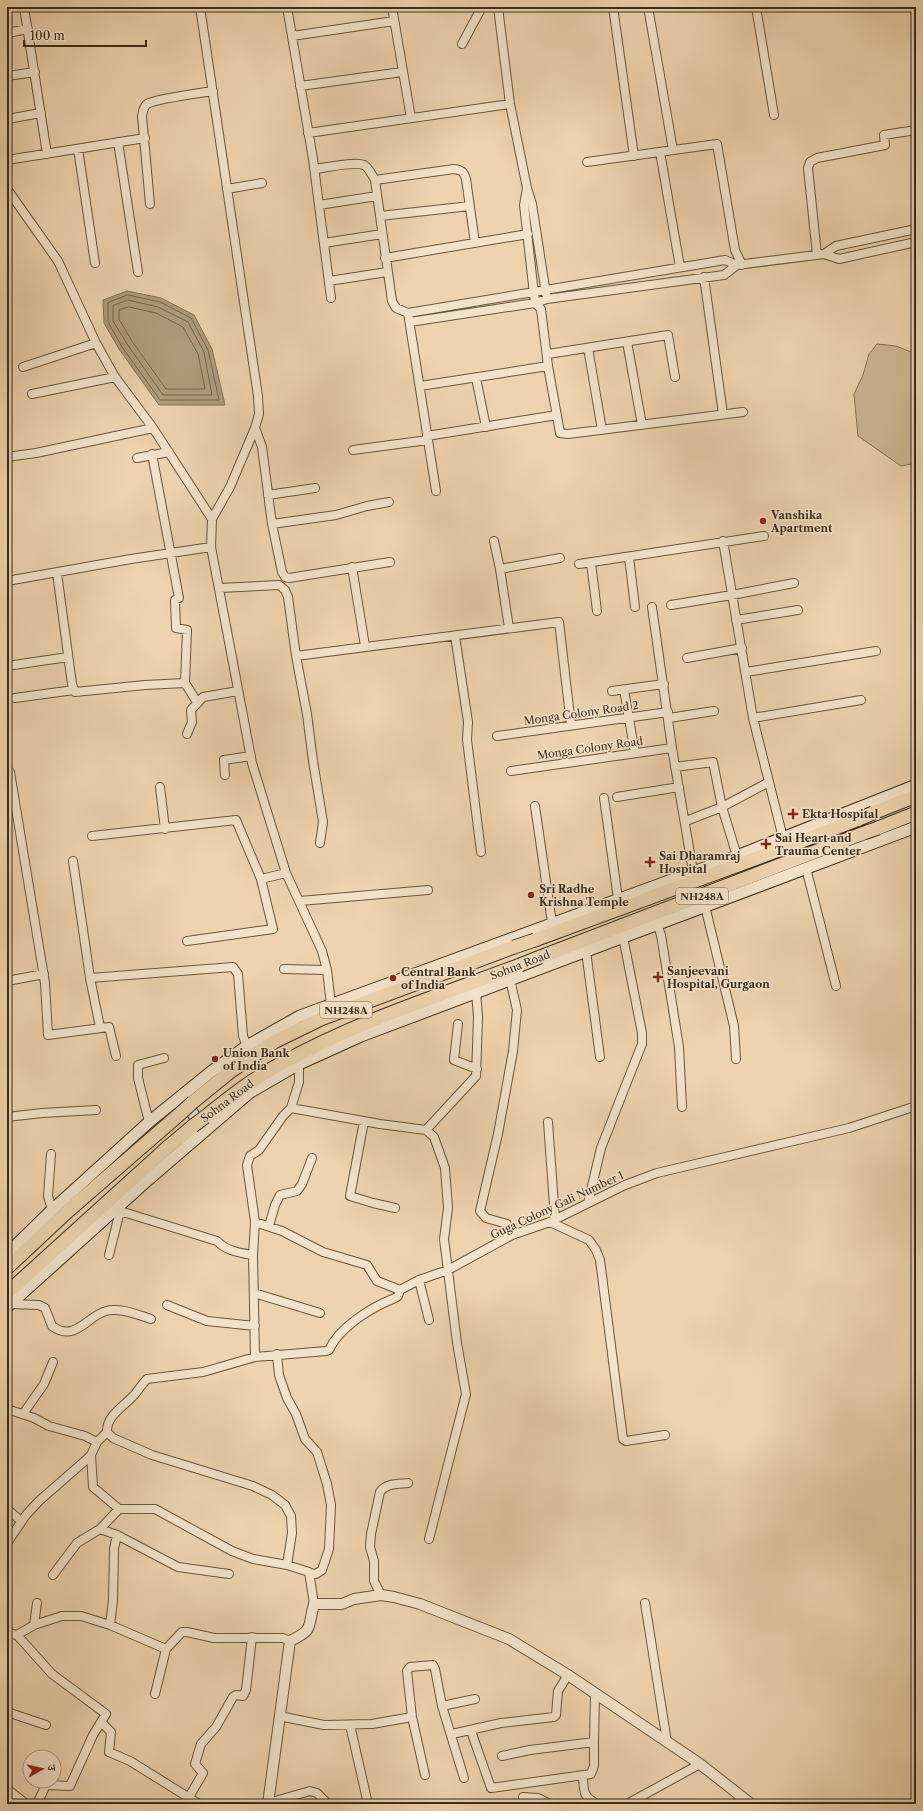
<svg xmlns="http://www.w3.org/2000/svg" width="923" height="1811" viewBox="0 0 923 1811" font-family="'Libre Caslon Text','Noto Serif Devanagari',serif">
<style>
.green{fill:#cfb795;stroke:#847258}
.water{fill:#b09b7c;stroke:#816f56}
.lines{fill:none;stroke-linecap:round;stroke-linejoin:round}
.shore{stroke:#75644c;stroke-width:1}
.minor-casing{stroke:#675640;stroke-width:10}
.tertiary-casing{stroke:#675640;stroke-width:12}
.secondary-casing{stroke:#3a2d1c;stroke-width:13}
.trunk-casing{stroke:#3a2d1c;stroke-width:15}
.minor{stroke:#f3e2ca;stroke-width:8}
.tertiary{stroke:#f3e2ca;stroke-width:10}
.secondary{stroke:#f3e2ca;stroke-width:11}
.trunk{stroke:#edd3ae;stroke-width:13}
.trunk-bridge-casing{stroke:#3a2d1c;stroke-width:15;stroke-linecap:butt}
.trunk-bridge{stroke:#edd3ae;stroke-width:13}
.poi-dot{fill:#8f2418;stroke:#f3e2ca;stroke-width:1.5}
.labels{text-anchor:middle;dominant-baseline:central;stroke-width:3;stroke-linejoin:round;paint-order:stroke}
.shield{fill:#f3e2ca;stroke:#726350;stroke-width:1}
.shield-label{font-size:10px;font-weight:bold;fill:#3a2d1c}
.poi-label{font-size:11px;font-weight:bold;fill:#3a2d1c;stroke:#f3e2ca;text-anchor:start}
.street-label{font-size:11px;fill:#3a2d1c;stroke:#f3e2ca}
</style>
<rect width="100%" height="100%" fill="#edd3ae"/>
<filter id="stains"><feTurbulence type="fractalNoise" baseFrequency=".005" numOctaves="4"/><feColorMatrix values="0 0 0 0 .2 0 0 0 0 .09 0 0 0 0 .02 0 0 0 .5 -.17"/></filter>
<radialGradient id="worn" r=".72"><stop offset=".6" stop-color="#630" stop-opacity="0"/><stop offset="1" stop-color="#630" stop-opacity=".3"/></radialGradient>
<path class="green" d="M 877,344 L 896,346 L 916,354 L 916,381 L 914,381 L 916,393 L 916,463 L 901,466 L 858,436 L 854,394 L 863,375 L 869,354 Z"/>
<path class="water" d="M 127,291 L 161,298 L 194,315 L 212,349 L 225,405 L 159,405 L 119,349 L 104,323 L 103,300 Z"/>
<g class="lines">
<path class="shore" d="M 128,295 L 160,302 L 191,318 L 208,350 L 219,400 L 160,400 L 122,347 L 108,322 L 108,303 Z
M 128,300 L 158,307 L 188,322 L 204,352 L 212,395 L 163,395 L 127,344 L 113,321 L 113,306 Z
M 129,307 L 156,313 L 183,327 L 198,354 L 205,389 L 166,389 L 132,341 L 119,319 L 119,310 Z"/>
<defs>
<path id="minor" d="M 24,7 L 47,154
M 200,7 L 258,396 L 259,414 L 255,428 L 230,487 L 212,519 L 211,547 L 252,763 L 286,873 L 322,951 L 327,970 L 331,1005
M 287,7 L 313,159 L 331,298
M 392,7 L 411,118
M 498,7 L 510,104 L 527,188 L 532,204 L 546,294
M 613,7 L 634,156
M 648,7 L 673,150
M 756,7 L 774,115
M 7,33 L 28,29
M 292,36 L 394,21
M 462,44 L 482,7
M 7,76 L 35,72
M 300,86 L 402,72
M 7,119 L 41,113
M 308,133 L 510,104
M 118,142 L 138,272
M 78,149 L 95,263
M 660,152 L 680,267
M 7,160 L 145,138
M 587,162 L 717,144 L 735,250 L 742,265
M 314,169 C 326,168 354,161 364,165 C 369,168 372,175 375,180 L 392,301 L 396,308 L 408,313 L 436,491
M 375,180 L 454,169 C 462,170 464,172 466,179 L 475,243
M 527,188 L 524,205 L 535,303 L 541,309 L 548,366 L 560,433 L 568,434 L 743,412
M 7,189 L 58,261 L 96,343 L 115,377 L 153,428 L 212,519
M 227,189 L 262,183
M 150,204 L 142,116 C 143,112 143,107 147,104 C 155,99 200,93 213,91
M 319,205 L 377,196
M 380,216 L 470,206
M 324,243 L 382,234
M 824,254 L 839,259 L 916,242
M 817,255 L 808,168 L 810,162 L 817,158 L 885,145 L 884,135 L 916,130
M 385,258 L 528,234
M 704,277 L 723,414
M 329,281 L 387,272
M 408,313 L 725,260 L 737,265
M 410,322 L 535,303 L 547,299 L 724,275 L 737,265 L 824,254 L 836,246 L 916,229
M 627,342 L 642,425
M 588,348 L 602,430
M 548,354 L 668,335 L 675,377
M 23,367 L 96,343
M 476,378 L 486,427
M 420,386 L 548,366
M 32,394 L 115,377
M 255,428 L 262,447 L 272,524 L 282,572 L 285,577 L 289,578 L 390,562
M 427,436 L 557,415
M 353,450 L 428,440
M 7,457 L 36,453 L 153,428
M 137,458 L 169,452
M 268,495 L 315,488
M 272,524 L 336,515 L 367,506 L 389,502
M 494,541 L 500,569
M 723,541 L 753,718 L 783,838
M 629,557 L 635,607
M 591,563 L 597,611
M 579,564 L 764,536
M 352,567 L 365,646
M 57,573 L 72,684 L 75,692 L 145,685 L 185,683 L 187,630 L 176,628 L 175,600 L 179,598 L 152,454
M 7,581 L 131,559 L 211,547
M 219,588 L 279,585 L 285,590 L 288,597 L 296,656 L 307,714 L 313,761 L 323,822 L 320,843
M 671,605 L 732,595 L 794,583
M 652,607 L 672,748 L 693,871
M 736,620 L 798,610
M 509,628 L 500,569 L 560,558
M 455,636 L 468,722 L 467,740 L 481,852
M 296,656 L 559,622 L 571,725
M 687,658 L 742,648
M 7,666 L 68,657
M 746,672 L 876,651
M 185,683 L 197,702
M 624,690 L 635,753
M 612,691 L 664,684
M 15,698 L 74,690
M 669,718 L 714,711
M 753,718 L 861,700
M 187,734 L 192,722 L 191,710 L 203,697 L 238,691
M 497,736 L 668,712
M 675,767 L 713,762 L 722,807 L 737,856
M 511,771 L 672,748
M 10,772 L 45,983 L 48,1035 L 109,1027 L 116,1056
M 225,775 L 224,760 L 251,756
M 160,787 L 165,829
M 617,797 L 679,787
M 604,798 L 618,899
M 535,806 L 552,923
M 686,821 L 722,807 L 769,782
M 92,836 L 236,820 L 261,879 L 273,929 L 187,941
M 73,861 L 90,978 L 100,1027
M 806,868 L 836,986
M 261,879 L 286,873
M 300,901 L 428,890
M 705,906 L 734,1026 L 736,1059
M 657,924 L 661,935 L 679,1047 L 682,1107
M 586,951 L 600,1057
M 284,969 L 327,970
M 90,978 L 233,967 L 238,974 L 243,1036 L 247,1046
M 510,979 L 517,1010 L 513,1051 L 498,1134 L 480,1211 L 486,1218 L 507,1224 L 512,1235
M 7,981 L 44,974
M 458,1024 L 454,1060 L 477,1069
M 291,1108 L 380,1124 L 426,1130 L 434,1137 L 445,1168 L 448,1208 L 444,1239 L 457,1343 L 466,1394 L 429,1539
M 7,1117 L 42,1113 L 96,1110
M 364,1121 L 350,1196 L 373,1203 L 395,1208
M 149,1122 L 138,1078 L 138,1065 L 164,1058
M 548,1122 L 555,1219
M 426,1130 L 476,1076 L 478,1017 L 476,992
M 51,1154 L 48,1196 L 52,1210
M 588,1203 L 601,1148 L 642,1044 L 642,1033 L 623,937
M 116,1208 L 120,1211 L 217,1241 C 226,1251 241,1253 253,1255
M 255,1222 L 282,1231 L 323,1252 L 367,1265 L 377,1281 L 400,1290
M 550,1222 L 589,1240 L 596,1250 L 600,1260 L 623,1439 L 626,1441 L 665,1435
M 269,1226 L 275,1205 L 280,1195 L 297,1191 L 302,1184 L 312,1158
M 109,1255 L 120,1211
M 419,1280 L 429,1320
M 254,1293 L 320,1313
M 10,1304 L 39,1305 L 45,1308 L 52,1326 C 75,1343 87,1316 106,1311 C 120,1307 138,1315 151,1319
M 167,1305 L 207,1321 L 255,1326
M 277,1354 L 279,1375 L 287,1398 L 296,1414 L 305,1439 L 317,1452 L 327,1484 L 331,1505 L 329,1549 L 322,1570 L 316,1574 L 310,1573
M 255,1357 L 253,1255 L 255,1222 L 247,1165 L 250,1156 L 259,1150 L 283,1116 L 291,1108 L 299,1082 L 299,1064
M 7,1409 L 34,1418 L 49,1426 L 85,1436 L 97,1442
M 23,1414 L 44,1384 L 53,1362
M 107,1432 L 113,1438 L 152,1455 L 253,1486 L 272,1495 L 285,1505 L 291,1516 L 292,1533 L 287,1565
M 91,1455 L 93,1487 L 119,1509 L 155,1509 L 232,1551 L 253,1559 L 287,1565 L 309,1572 L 314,1604
M 7,1509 L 21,1521
M 100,1529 L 117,1535 L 178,1567 L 229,1574
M 7,1543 L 26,1515 L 39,1501 L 87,1459 L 91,1455 L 97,1442 L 107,1432 C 106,1415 126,1405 135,1394 C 139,1389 143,1383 147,1379 L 203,1372 L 255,1357 L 326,1351 L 329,1350 C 339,1327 372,1307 395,1298 L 398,1296 L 400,1290 L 419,1280 L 448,1270 L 512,1235 L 550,1222 L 625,1185 L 657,1173 L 849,1128 L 916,1106
M 53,1575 L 77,1543 L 100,1529 L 119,1509
M 381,1595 L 374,1581 L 374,1561 L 370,1547 L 371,1534 L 380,1492 C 386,1483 398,1484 408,1483
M 645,1603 L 667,1742
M 34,1625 L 37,1603
M 110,1625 L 113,1600 L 114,1549 L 117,1535
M 7,1633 L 17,1635 L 34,1625 L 62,1616 L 81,1616 L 110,1625 L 166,1649
M 17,1635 L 52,1674 L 106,1714 L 93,1735 L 70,1786 L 48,1785 L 45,1787 L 37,1804
M 155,1694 L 166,1649 L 182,1632 L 187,1632 L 214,1638 L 283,1638 L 290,1641
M 442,1706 L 475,1699
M 7,1712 L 46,1725
M 279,1716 L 324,1725 L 372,1724 L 412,1717
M 101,1722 L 111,1732 L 109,1752 L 130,1761 L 199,1804
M 350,1725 L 368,1804
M 471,1731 L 491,1788 L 591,1774 L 594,1766 L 594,1742
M 452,1734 L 501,1723 L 554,1717 L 556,1715 L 558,1691 L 568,1675
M 502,1756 L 530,1750 L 594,1742 L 595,1693
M 425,1775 L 412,1717 L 407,1671 L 410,1667 L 433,1665 L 435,1669 L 442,1706 L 464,1778
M 583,1777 C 584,1793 583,1796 597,1804
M 7,1789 L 26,1804
M 189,1797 L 203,1773 L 195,1764 L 201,1744 L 216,1727 L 233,1697 L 236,1695 L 243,1696 L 246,1690 L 252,1637
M 523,1797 L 538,1798 L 550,1804
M 268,1803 L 310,1791 L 317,1793 L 328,1804
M 627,1804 L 700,1764"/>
<path id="tertiary" d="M 268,1804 L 290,1641 C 315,1629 307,1628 314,1604 L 342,1604 L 354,1599 L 381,1595 L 394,1597 L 420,1604 L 509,1639 L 568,1675 L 700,1764 L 751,1804"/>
<path id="secondary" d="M 183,1101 L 204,1128
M 7,1254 L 52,1210 L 149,1122 L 212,1071 L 247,1046 L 300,1016 L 737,856 L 916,785
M 7,1307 L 149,1179 L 249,1093 L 299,1064 L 361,1036 L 916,827"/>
<path id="trunk" d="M 873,813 L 916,796
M 878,828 L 916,813
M 535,940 L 779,850 L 859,819
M 540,957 L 864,833
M 193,1102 L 231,1071 L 274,1042 L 321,1019 L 514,947
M 205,1117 C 230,1097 255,1077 284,1062 C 358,1021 441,995 520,965
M 7,1268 L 68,1211 L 182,1112
M 7,1293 L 169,1146 L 193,1126"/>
</defs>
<use href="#minor" class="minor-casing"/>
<use href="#tertiary" class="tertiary-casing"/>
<use href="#secondary" class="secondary-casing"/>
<use href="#trunk" class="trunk-casing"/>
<use href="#minor" class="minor"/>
<use href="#tertiary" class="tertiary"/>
<use href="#secondary" class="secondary"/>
<use href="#trunk" class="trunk"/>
<defs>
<path id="trunk-bridge" d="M 859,819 L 873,813
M 864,833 L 878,828
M 514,947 L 535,940
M 520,965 L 540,957
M 182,1112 L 193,1102
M 193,1126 L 205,1117"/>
</defs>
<use href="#trunk-bridge" class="trunk-bridge-casing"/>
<use href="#trunk-bridge" class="trunk-bridge"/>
</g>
<g class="poi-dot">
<circle cx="763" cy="521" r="4"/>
<path d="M791 808h4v4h4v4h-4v4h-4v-4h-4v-4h4z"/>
<path d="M764 838h4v4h4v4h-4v4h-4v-4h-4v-4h4z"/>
<path d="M648 856h4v4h4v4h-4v4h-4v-4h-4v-4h4z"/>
<circle cx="531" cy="895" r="4"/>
<path d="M656 971h4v4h4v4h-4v4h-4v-4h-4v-4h4z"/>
<circle cx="393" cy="978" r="4"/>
<circle cx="215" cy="1059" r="4"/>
</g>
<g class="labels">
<g class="shield">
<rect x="676" y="888" width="52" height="16" rx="3"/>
<rect x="320" y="1002" width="52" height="16" rx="3"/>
</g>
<g class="shield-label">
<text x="702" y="896">NH248A</text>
<text x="346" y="1010">NH248A</text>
</g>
<g class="poi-label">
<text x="771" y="515">Vanshika<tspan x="771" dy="13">Apartment</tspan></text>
<text x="802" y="814">Ekta Hospital</text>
<text x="775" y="838">Sai Heart and<tspan x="775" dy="13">Trauma Center</tspan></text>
<text x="659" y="856">Sai Dharamraj<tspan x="659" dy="13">Hospital</tspan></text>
<text x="539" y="889">Sri Radhe<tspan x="539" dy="13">Krishna Temple</tspan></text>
<text x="667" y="971">Sanjeevani<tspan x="667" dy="13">Hospital, Gurgaon</tspan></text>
<text x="401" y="972">Central Bank<tspan x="401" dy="13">of India</tspan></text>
<text x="223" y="1053">Union Bank<tspan x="223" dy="13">of India</tspan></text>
</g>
<g class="street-label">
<text transform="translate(581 713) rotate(-8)">Monga Colony Road 2</text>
<text transform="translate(590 748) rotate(-8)">Monga Colony Road</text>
<text transform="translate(520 965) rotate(-21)">Sohna Road</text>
<text transform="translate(227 1101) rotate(-37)">Sohna Road</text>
<text transform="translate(557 1205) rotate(-25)">Guga Colony Gali Number 1</text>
</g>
</g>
<rect width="923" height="1811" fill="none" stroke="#edd3ae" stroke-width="24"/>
<rect x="8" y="8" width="907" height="1795" fill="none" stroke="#3a2d1c" stroke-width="2"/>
<rect x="12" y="12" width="899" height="1787" fill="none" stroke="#3a2d1c"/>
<g transform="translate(42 1769) rotate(82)"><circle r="19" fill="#f3e2ca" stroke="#a99a84"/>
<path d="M0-3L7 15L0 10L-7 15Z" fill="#8f2418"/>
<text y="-6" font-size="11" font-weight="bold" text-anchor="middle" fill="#3a2d1c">उ</text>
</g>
<path d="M24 40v6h122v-6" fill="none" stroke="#3a2d1c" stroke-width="2"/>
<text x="30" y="40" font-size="12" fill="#3a2d1c" stroke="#f3e2ca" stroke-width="3" paint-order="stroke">100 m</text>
<rect width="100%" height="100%" filter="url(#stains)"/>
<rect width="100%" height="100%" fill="url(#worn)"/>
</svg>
